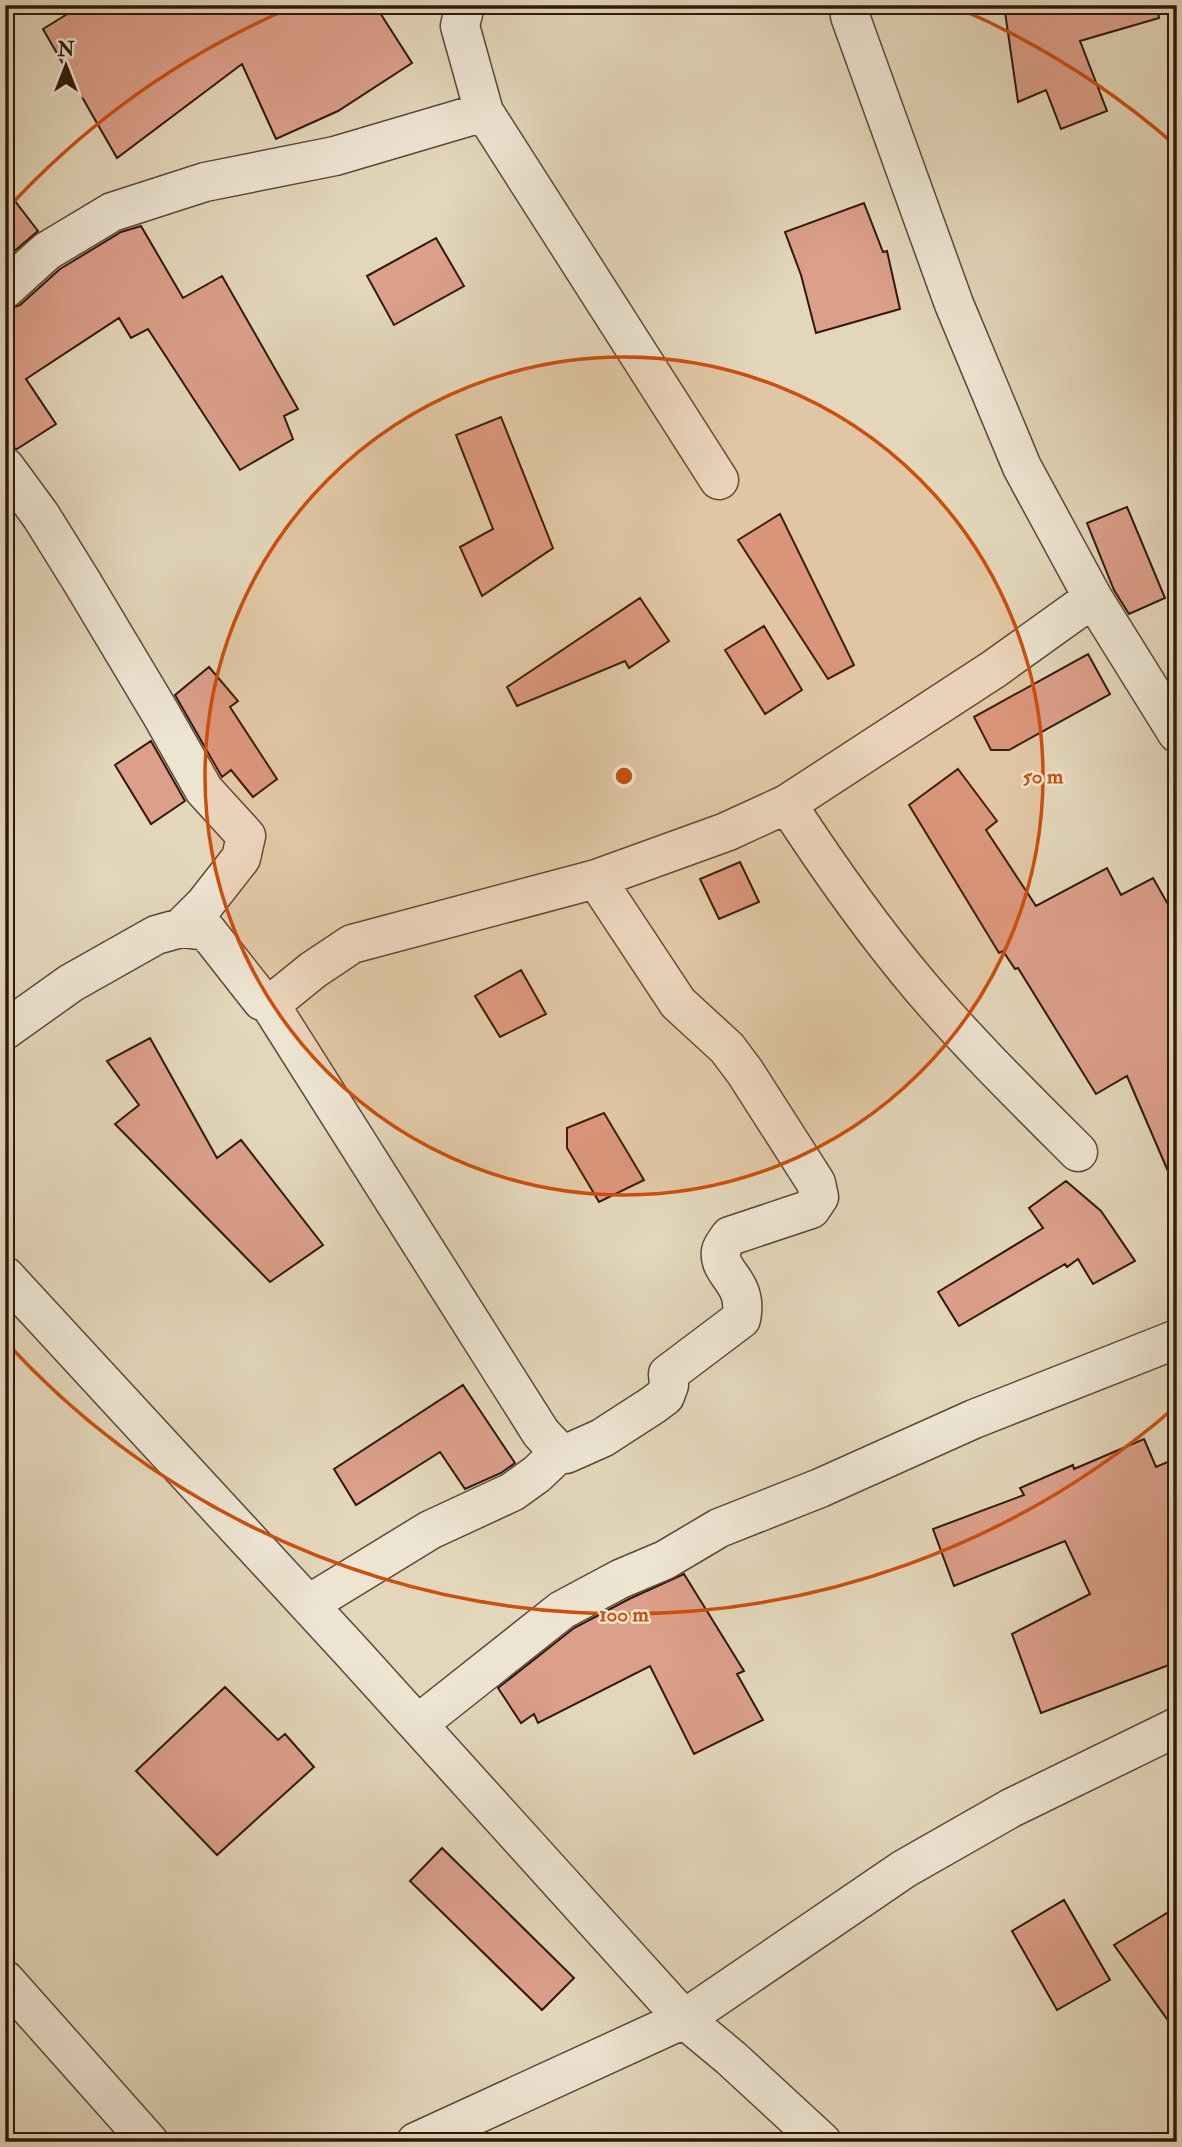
<svg xmlns="http://www.w3.org/2000/svg" width="1182" height="2147" viewBox="0 0 1182 2147" font-family="'IM FELL Double Pica',serif">
<style>
.building{fill:#db9f8a;stroke:#30180c;stroke-width:2}
.lines{fill:none;stroke-linecap:round;stroke-linejoin:round}
.minor-casing{stroke:#5d4838;stroke-width:41}
.minor{stroke:#ede4d2;stroke-width:38}
.ring{fill:none;stroke:#cc4f0c;stroke-width:3.5}
.centre{fill:#cc4f0c;stroke:#ede4d2;stroke-width:3.5}
.ring-label{font-size:21px;text-anchor:middle;font-weight:bold;fill:#cc4f0c;stroke:#ede4d2;stroke-width:5;stroke-linejoin:round;paint-order:stroke}
</style>
<rect width="100%" height="100%" fill="#e3d6ba"/>
<filter id="stains"><feTurbulence type="fractalNoise" baseFrequency=".00286" numOctaves="4"/><feColorMatrix values="0 0 0 0 .2 0 0 0 0 .09 0 0 0 0 .02 0 0 0 .5 -.17"/></filter>
<radialGradient id="worn" r=".72"><stop offset=".6" stop-color="#630" stop-opacity="0"/><stop offset="1" stop-color="#630" stop-opacity=".3"/></radialGradient>
<path class="building" d="M 82,5 L 375,5 L 412,63 L 338,111 L 276,139 L 242,64 L 117,158 L 43,29 Z
M 1004,5 L 1157,5 L 1159,18 L 1080,41 L 1107,111 L 1061,129 L 1046,90 L 1018,102 Z
M 5,188 L 38,231 L 5,259 Z
M 864,203 L 883,252 L 887,251 L 900,309 L 816,333 L 801,275 L 785,232 Z
M 141,226 L 183,298 L 222,276 L 298,409 L 284,416 L 293,439 L 240,470 L 148,329 L 131,338 L 119,318 L 26,379 L 56,424 L 17,449 L 5,446 L 5,310 L 20,305 L 60,269 L 121,232 Z
M 436,238 L 464,286 L 394,325 L 367,276 Z
M 501,417 L 553,548 L 482,596 L 460,547 L 493,529 L 456,435 Z
M 1127,507 L 1165,598 L 1129,614 L 1114,590 L 1087,523 Z
M 780,514 L 854,665 L 828,679 L 738,540 Z
M 640,598 L 669,641 L 629,668 L 625,661 L 517,706 L 507,687 Z
M 764,626 L 802,690 L 765,714 L 725,650 Z
M 1088,654 L 1110,694 L 1009,750 L 991,750 L 974,717 Z
M 209,667 L 238,701 L 230,707 L 277,779 L 253,797 L 231,770 L 222,777 L 175,695 Z
M 151,741 L 185,801 L 151,824 L 115,765 Z
M 958,769 L 997,821 L 986,830 L 1036,906 L 1107,868 L 1121,895 L 1153,878 L 1177,920 L 1177,1192 L 1127,1076 L 1096,1094 L 1018,968 L 1015,969 L 1003,951 L 999,953 L 909,805 Z
M 740,862 L 759,902 L 719,919 L 700,879 Z
M 521,970 L 546,1014 L 500,1037 L 475,996 Z
M 150,1038 L 217,1158 L 241,1140 L 323,1245 L 270,1282 L 115,1124 L 139,1105 L 107,1061 Z
M 604,1113 L 644,1180 L 599,1202 L 567,1148 L 567,1128 Z
M 1066,1181 L 1101,1211 L 1135,1261 L 1093,1284 L 1078,1259 L 1067,1267 L 1065,1264 L 959,1326 L 938,1292 L 1043,1228 L 1029,1208 Z
M 463,1385 L 515,1463 L 501,1473 L 465,1489 L 440,1452 L 356,1505 L 334,1469 Z
M 1144,1439 L 1156,1467 L 1177,1458 L 1177,1662 L 1041,1713 L 1012,1634 L 1090,1594 L 1065,1541 L 954,1586 L 933,1529 L 1024,1495 L 1020,1488 L 1073,1465 L 1074,1469 Z
M 684,1574 L 744,1671 L 737,1674 L 763,1720 L 694,1754 L 650,1666 L 538,1723 L 534,1714 L 521,1723 L 498,1688 L 574,1628 L 629,1599 Z
M 225,1687 L 278,1740 L 285,1734 L 314,1767 L 217,1855 L 136,1771 Z
M 442,1848 L 574,1978 L 542,2010 L 410,1881 Z
M 1064,1900 L 1110,1980 L 1057,2010 L 1012,1931 Z
M 1177,1907 L 1177,2033 L 1114,1945 Z"/>
<g class="lines">
<defs>
<path id="minor" d="M 465,5 L 460,26 L 484,112 L 719,480
M 850,16 L 954,304 L 1022,467 L 1093,598 L 1177,733
M 5,289 L 47,251 L 112,212 L 205,182 L 335,156 L 484,112
M 5,467 L 41,516 L 82,582 L 161,714 L 204,790 L 246,836 L 241,858 L 205,904 L 181,928
M 787,804 C 828,867 871,928 919,985 C 969,1044 1024,1098 1078,1152
M 269,1003 L 541,1433 L 556,1449 L 566,1454 L 602,1438 L 653,1405 L 665,1396 L 669,1385 L 668,1374 L 741,1319 C 749,1281 718,1275 721,1251 C 722,1246 727,1240 730,1236 L 811,1209 L 819,1197 L 816,1183 L 745,1072 L 727,1048 L 678,1003 L 596,879
M 5,1030 L 71,983 L 156,935 L 181,928 L 207,931 L 262,1001 L 269,1003 L 276,1000 L 313,970 L 352,944 L 596,879 L 726,832 L 787,804 L 994,669 L 1093,598
M 5,1276 L 352,1652 L 684,2019 L 731,2058 L 822,2142
M 309,1604 L 430,1530 L 512,1492 L 537,1474 L 560,1452
M 418,1724 L 562,1610 L 620,1579 L 665,1560 L 719,1528 L 820,1488 L 974,1419 L 1177,1339
M 5,1980 L 149,2142
M 416,2142 L 684,2019 L 904,1869 L 1011,1808 L 1177,1727"/>
</defs>
<use href="#minor" class="minor-casing"/>
<use href="#minor" class="minor"/>
</g>
<circle cx="624" cy="776" r="419" fill="#cc4f0c" fill-opacity=".12"/>
<g class="ring">
<circle cx="624" cy="776" r="419"/>
<path d="M1174 1408A838 838 0 0 1 6 1342M6 210A838 838 0 0 1 290 8M958 8A838 838 0 0 1 1174 144"/>
</g>
<circle cx="624" cy="776" r="10" class="centre"/>
<g class="ring-label">
<text x="1043" y="783">50 m</text>
<text x="624" y="1621">100 m</text>
</g>
<rect width="1182" height="2147" fill="none" stroke="#e3d6ba" stroke-width="28"/>
<rect x="7" y="7" width="1168" height="2133" fill="none" stroke="#30180c" stroke-width="3.5"/>
<rect x="14" y="14" width="1154" height="2119" fill="none" stroke="#30180c" stroke-width="2"/>
<g transform="translate(66 66)" stroke="#ede4d2" stroke-width="5" paint-order="stroke">
<path d="M0-5L12 26L0 18L-12 26Z" fill="#30180c"/>
<text y="-10" font-size="19" font-weight="bold" text-anchor="middle" fill="#30180c">N</text>
</g>
<rect width="100%" height="100%" filter="url(#stains)"/>
<rect width="100%" height="100%" fill="url(#worn)"/>
</svg>
